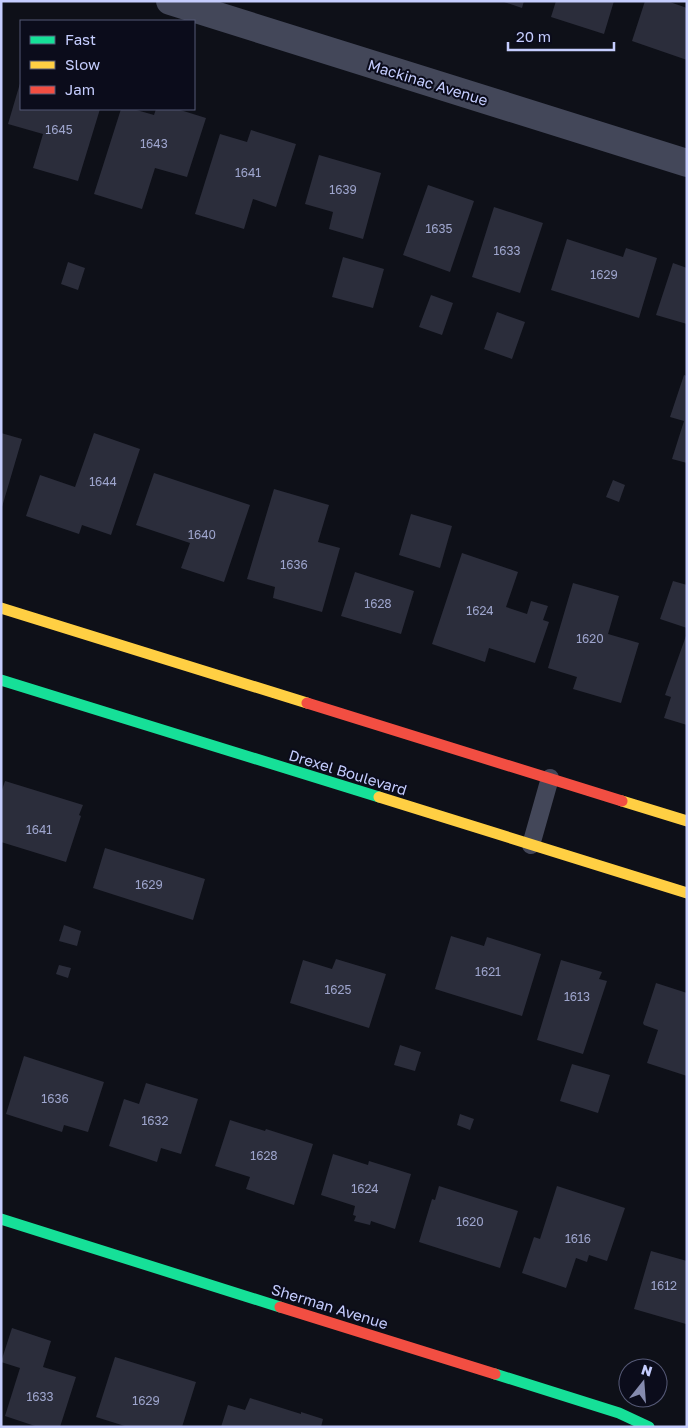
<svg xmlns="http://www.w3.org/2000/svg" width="688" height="1428" viewBox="0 0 688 1428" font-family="'Golos Text',sans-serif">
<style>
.building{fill:#2b2d3b}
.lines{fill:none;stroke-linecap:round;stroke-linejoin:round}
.lane{stroke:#434759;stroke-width:18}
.street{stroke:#434759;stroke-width:28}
.fast{stroke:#16e098;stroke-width:11}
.slow{stroke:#ffcf43;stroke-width:11}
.jam{stroke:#f24e42;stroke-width:11}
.labels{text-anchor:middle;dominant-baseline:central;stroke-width:4;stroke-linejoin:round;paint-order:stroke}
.number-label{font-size:12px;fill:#9ea5cd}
.street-label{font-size:15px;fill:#c5cdfe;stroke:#0b0c1b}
</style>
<rect width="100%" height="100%" fill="#0e1018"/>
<path class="building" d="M 501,1 L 524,1 L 522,8 Z
M 556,1 L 614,1 L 604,34 L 551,17 Z
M 645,1 L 667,1 L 687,8 L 687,60 L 632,41 Z
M 21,80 L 21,109 L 100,109 L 78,181 L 33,168 L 43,134 L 8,124 Z
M 121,109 L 133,109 L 154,115 L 156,109 L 177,109 L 206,118 L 187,177 L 155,168 L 142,209 L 94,194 Z
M 251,130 L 296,144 L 276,207 L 253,199 L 244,229 L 195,214 L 220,134 L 247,142 Z
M 319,155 L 381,173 L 363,239 L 329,229 L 333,212 L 305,204 Z
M 428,185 L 474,201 L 450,272 L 403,255 Z
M 494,207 L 543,223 L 520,293 L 472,277 Z
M 567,239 L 623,257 L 626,248 L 657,258 L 639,318 L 551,290 Z
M 343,257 L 384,269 L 373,308 L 332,297 Z
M 68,262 L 85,268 L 78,290 L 61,284 Z
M 673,263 L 687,268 L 687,324 L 656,315 Z
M 431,295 L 453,303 L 442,335 L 419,327 Z
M 497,312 L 525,322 L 512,359 L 484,349 Z
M 684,375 L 687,376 L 687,463 L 672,459 L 684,421 L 670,417 Z
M 1,433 L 22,439 L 2,507 L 1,507 Z
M 94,433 L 140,449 L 111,535 L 82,525 L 79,534 L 26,516 L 40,475 L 75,487 Z
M 154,473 L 250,505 L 224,582 L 181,568 L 190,543 L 136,525 Z
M 613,480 L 625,485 L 619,502 L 606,497 Z
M 274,489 L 329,505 L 318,542 L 340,548 L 322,612 L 273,598 L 275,587 L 247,579 Z
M 411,514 L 452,526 L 440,568 L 399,555 Z
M 462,553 L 518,572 L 506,607 L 527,614 L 531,601 L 548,606 L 543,620 L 549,622 L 535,663 L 489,648 L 485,662 L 432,644 Z
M 355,572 L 414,591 L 401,634 L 341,616 Z
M 673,581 L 687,585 L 687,628 L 660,619 Z
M 573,583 L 619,596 L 608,634 L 639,643 L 621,703 L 573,689 L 577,677 L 548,668 Z
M 687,633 L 687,725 L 664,718 L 671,697 L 665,695 Z
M 5,781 L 83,805 L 79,815 L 81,816 L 66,862 L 1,842 L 1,793 Z
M 105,848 L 205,879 L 193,920 L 93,888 Z
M 64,925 L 81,931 L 77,946 L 59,941 Z
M 451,936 L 484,946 L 487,937 L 541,954 L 522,1016 L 435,989 Z
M 336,959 L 386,974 L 369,1028 L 290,1003 L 303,960 L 332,969 Z
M 561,960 L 602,972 L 599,979 L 607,981 L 583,1054 L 537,1040 Z
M 59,965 L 71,968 L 68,978 L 56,974 Z
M 656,983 L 687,993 L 687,1076 L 647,1063 L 658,1030 L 644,1025 L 643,1023 Z
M 400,1045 L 421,1052 L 415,1071 L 394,1065 Z
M 24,1056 L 104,1082 L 88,1132 L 64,1125 L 62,1132 L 6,1114 Z
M 572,1064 L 610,1075 L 598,1113 L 560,1101 Z
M 146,1083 L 198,1099 L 181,1154 L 161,1148 L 157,1162 L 109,1146 L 124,1099 L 139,1104 Z
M 460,1114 L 474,1119 L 470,1130 L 457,1125 Z
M 230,1120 L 265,1131 L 266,1129 L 313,1144 L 294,1205 L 246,1189 L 250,1177 L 215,1166 Z
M 333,1154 L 368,1165 L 369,1161 L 411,1174 L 395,1229 L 371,1221 L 370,1225 L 354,1221 L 356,1216 L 353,1215 L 355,1206 L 321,1195 Z
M 439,1186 L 518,1211 L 500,1268 L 419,1242 L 432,1199 L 435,1200 Z
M 557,1186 L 625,1208 L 607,1261 L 589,1255 L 587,1262 L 576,1258 L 566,1288 L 522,1273 L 534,1237 L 540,1239 Z
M 651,1251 L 687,1261 L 686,1324 L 634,1309 Z
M 12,1328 L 51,1341 L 43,1367 L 76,1377 L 60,1427 L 38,1427 L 5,1416 L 20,1368 L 1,1362 Z
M 115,1357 L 196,1382 L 182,1427 L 128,1427 L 96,1417 Z
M 250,1398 L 301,1414 L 301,1412 L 323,1419 L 321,1427 L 221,1427 L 228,1405 L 245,1410 Z"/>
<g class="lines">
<path class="lane" d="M 531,845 L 550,778"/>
<path class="street" d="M 170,1 L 687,163"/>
<path class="fast" d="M 1,680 L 379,797
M 1,1219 L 280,1307
M 495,1374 L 619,1413 L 649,1427"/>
<path class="slow" d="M 1,608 L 307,703
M 379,797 L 687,893
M 622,801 L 687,821"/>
<path class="jam" d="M 307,703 L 622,801
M 280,1307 L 495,1374"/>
</g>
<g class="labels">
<g class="number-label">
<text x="59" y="129">1645</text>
<text x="154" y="143">1643</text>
<text x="248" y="172">1641</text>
<text x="343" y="189">1639</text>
<text x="439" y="228">1635</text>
<text x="507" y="250">1633</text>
<text x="604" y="274">1629</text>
<text x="103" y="481">1644</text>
<text x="202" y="534">1640</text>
<text x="294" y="564">1636</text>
<text x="378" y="603">1628</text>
<text x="480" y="610">1624</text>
<text x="590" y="638">1620</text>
<text x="39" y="829">1641</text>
<text x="149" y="884">1629</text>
<text x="488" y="971">1621</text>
<text x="338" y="989">1625</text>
<text x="577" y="996">1613</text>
<text x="55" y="1098">1636</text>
<text x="155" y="1120">1632</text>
<text x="264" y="1155">1628</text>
<text x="365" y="1188">1624</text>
<text x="470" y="1221">1620</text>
<text x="578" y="1238">1616</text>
<text x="664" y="1285">1612</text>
<text x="40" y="1396">1633</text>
<text x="146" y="1400">1629</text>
</g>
<g class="street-label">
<text transform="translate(428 82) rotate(17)">Mackinac Avenue</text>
<text transform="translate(348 772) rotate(17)">Drexel Boulevard</text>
<text transform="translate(330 1306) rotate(17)">Sherman Avenue</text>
</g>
</g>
<rect width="688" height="1428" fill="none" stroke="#c5cdfe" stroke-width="5"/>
<rect x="20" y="20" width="175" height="90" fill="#0b0c1b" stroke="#555976"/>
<rect x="30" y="36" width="25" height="8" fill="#16e098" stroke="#555976"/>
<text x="65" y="45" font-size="15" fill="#c5cdfe">Fast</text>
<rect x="30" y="61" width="25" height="8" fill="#ffcf43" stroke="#555976"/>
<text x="65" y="70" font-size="15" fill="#c5cdfe">Slow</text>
<rect x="30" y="86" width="25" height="8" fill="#f24e42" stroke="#555976"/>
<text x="65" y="95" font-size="15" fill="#c5cdfe">Jam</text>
<g transform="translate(643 1383) rotate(17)"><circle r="24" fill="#0b0c1b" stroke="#555976"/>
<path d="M0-4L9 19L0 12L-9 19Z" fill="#858bae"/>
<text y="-8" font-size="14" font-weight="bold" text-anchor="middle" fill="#c5cdfe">N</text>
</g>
<path d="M508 42v8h106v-8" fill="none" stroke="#c5cdfe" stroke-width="2.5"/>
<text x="516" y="42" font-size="15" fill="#c5cdfe" stroke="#0b0c1b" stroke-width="4" paint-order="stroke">20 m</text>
</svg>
